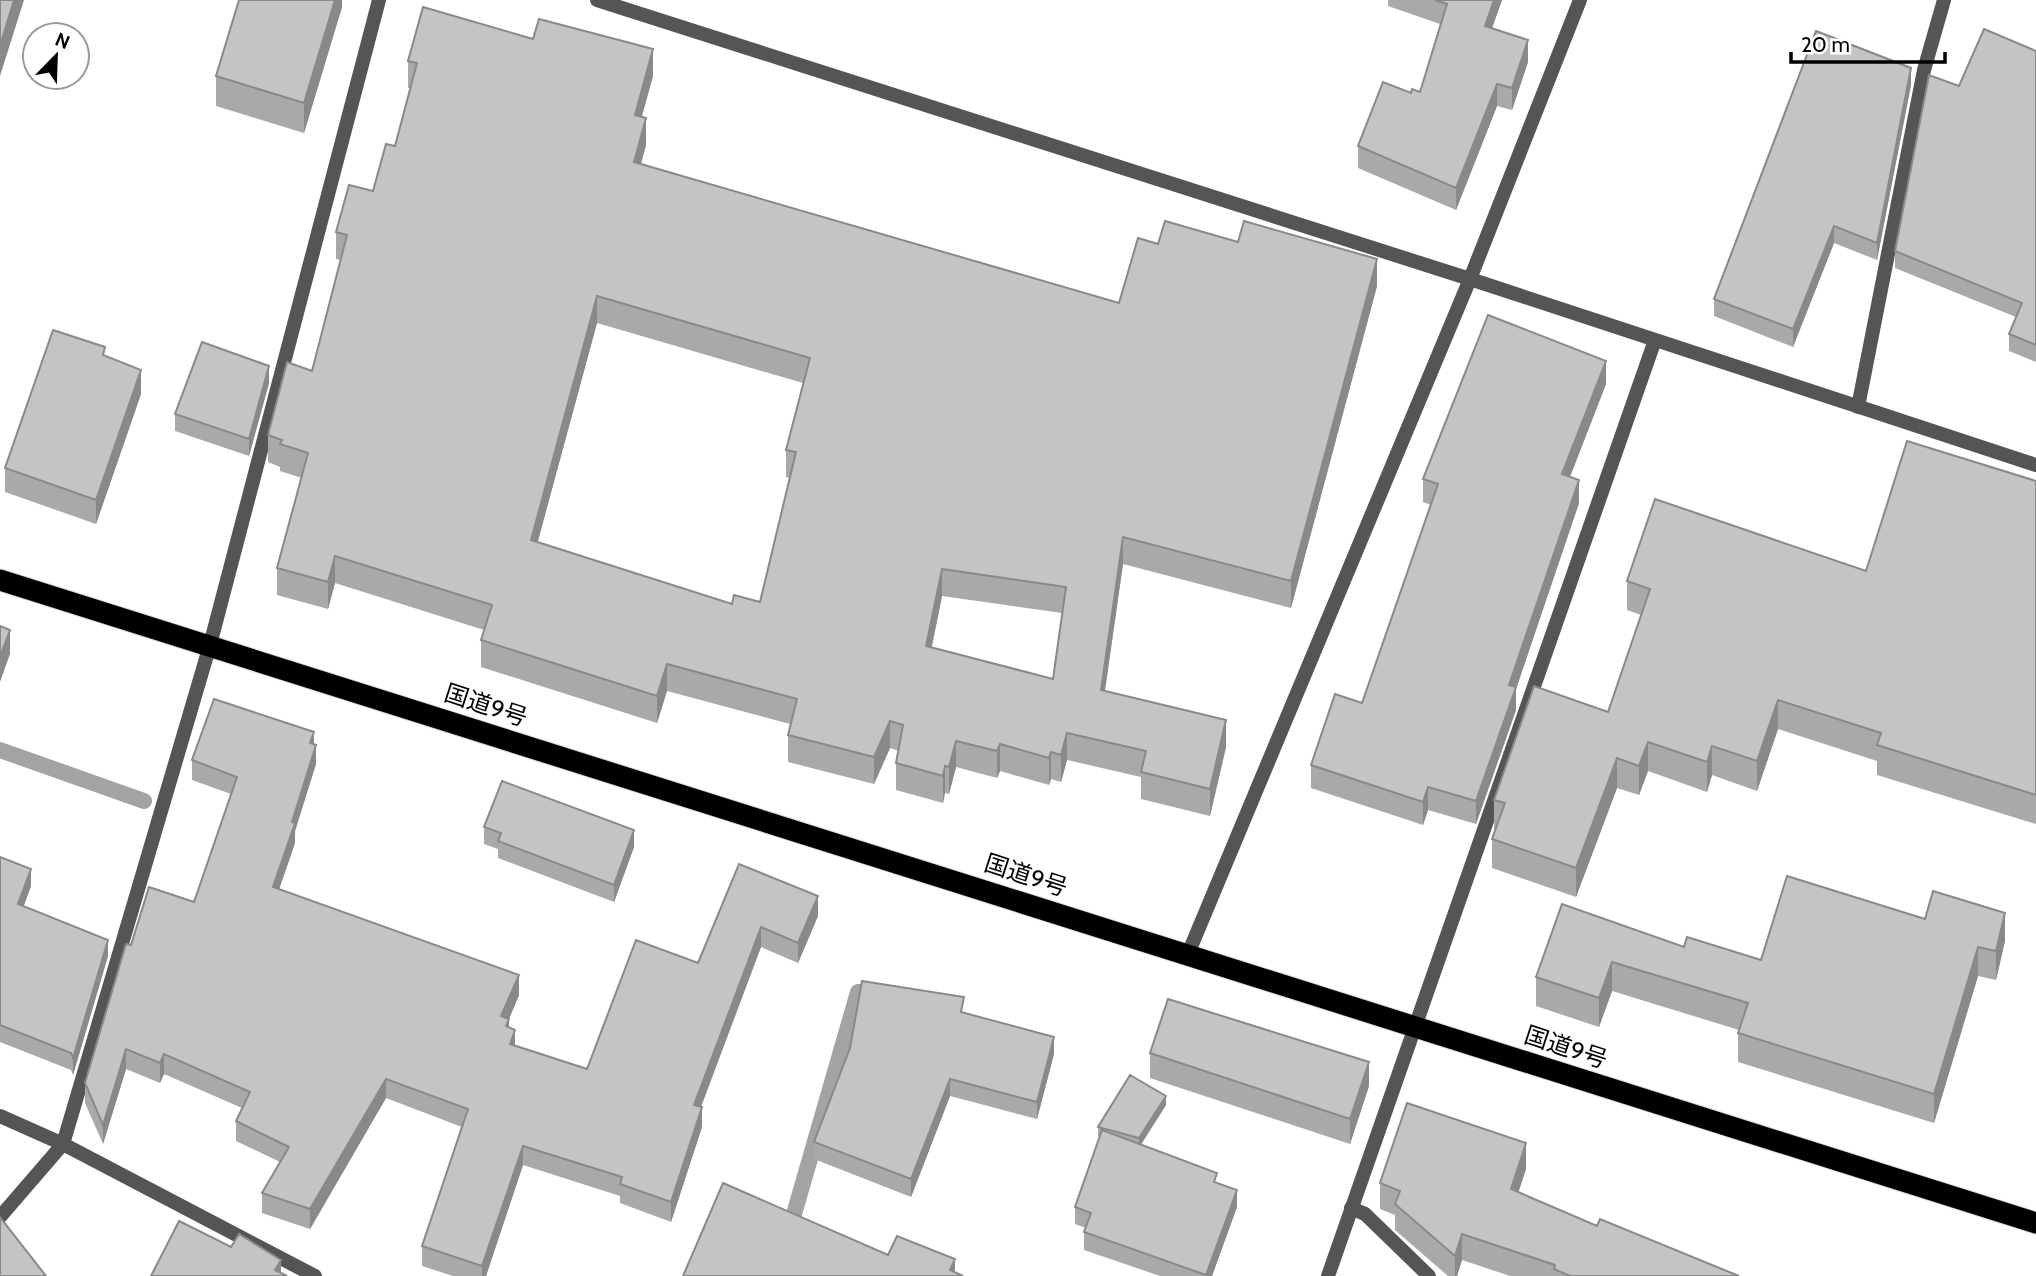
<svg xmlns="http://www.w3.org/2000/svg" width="2036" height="1276" viewBox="0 0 2036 1276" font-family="Cabin,'Noto Sans JP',sans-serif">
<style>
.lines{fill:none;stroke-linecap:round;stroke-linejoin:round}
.stream{stroke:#a3a3a3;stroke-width:16}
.highway-casing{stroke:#dbdbdb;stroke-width:23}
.lane{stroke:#555;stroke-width:14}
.street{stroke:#555;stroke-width:14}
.highway{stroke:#000;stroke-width:21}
.wall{fill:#a9a9a9;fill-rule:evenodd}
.shaded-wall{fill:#898989}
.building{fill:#c4c4c4;stroke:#898989;stroke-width:2;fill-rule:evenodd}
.labels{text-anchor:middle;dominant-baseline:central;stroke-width:5;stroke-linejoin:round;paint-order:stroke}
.street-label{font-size:24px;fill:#000;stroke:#fff}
</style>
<rect width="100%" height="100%" fill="#fff"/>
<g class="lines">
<path class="stream" d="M 0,750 L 144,801
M 788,1235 L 858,992 L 879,995"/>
<defs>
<path id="highway" d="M 0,580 L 2036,1223"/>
</defs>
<use href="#highway" class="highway-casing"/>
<path class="lane" d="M 1351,1208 L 1365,1214 L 1429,1276"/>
<path class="street" d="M 597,0 L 1470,279 L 2036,465
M 1858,407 L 1924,70 L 1944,0
M 1188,954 L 1470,279 L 1580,0
M 0,1116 L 63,1144 L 315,1276
M 0,1217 L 63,1144 L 210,645 L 379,0
M 1328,1276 L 1655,340"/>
<use href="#highway" class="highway"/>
</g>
<path class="wall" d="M 342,0 L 342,7 L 304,133 L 216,106 L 216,76 Z
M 1388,0 L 1502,0 L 1492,28 L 1528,62 L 1512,110 L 1497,106 L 1456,210 L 1358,168 L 1358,146 L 1411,93 L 1420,92 L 1440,24 L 1388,6 Z
M 2036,51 L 2036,362 L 2009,351 L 2009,334 L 2016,317 L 1895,268 L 1895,251 L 1959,86 Z
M 408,61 L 653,76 L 641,117 L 646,145 L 641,164 L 1119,303 L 1158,244 L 1377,286 L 1291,608 L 1123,564 L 1105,691 L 1226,747 L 1210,816 L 1141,799 L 1141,777 L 1067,760 L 1061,782 L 1051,779 L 1049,785 L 1000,771 L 997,778 L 956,767 L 949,794 L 945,793 L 943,803 L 896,790 L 896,763 L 899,751 L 890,748 L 874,784 L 788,762 L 788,735 L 790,724 L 667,691 L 657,723 L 481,667 L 481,640 L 484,630 L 335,583 L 328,609 L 277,595 L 277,568 L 302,478 L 280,471 L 280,467 L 268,462 L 268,435 L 312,371 L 341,260 L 336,259 L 336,232 L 373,191 L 395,146 L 410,88 L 408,88 ZM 597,323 L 803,383 L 786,450 L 786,477 L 790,478 L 760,602 L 732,604 L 537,543 ZM 942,596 L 1062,613 L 1053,679 L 932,647 Z
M 1911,85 L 1877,260 L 1834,243 L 1793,347 L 1714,316 L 1714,299 Z
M 105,356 L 141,394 L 96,524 L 5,492 L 5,468 Z
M 269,383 L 249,456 L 175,431 L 175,414 Z
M 1606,384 L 1570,477 L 1579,503 L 1516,689 L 1516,710 L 1476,824 L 1428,810 L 1423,825 L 1311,788 L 1311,765 L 1362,703 L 1431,505 L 1423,502 L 1423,479 Z
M 2036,481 L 2036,824 L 1877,775 L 1877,761 L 1778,729 L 1757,791 L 1712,775 L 1707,792 L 1648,771 L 1639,795 L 1617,788 L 1576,897 L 1492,868 L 1492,839 L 1496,830 L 1494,829 L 1494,800 L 1608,712 L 1641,615 L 1627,610 L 1627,581 L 1866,571 Z
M 314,744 L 316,764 L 295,831 L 295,843 L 279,889 L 519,995 L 509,1019 L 509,1027 L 515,1046 L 587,1069 L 698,963 L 739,864 L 818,916 L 798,963 L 761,947 L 701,1107 L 702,1127 L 671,1222 L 620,1203 L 620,1196 L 523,1165 L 486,1276 L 453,1276 L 422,1266 L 422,1246 L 462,1127 L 386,1098 L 310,1229 L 262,1213 L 262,1193 L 280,1162 L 236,1141 L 236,1121 L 242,1108 L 164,1074 L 160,1083 L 126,1069 L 103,1144 L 85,1103 L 85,1083 L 131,945 L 194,902 L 231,794 L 192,780 L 192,760 Z
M 484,827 L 634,847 L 614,902 L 498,858 L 498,849 L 484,844 Z
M 0,857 L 31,886 L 24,906 L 108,956 L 73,1075 L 71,1070 L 0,1042 Z
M 1925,919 L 2005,941 L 1996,980 L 1978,976 L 1934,1123 L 1738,1062 L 1738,1033 L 1739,1030 L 1612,991 L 1599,1027 L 1536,1006 L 1536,977 L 1684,947 L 1761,960 Z
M 964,1012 L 1054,1054 L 1037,1119 L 950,1096 L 911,1197 L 814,1159 L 814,1142 Z
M 1150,1053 L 1369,1086 L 1350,1144 L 1150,1078 Z
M 1166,1105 L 1141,1145 L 1217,1183 L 1237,1207 L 1212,1276 L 1160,1276 L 1084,1250 L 1084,1232 L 1086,1228 L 1075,1224 L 1075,1207 L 1100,1136 L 1098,1136 L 1098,1127 Z
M 1526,1169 L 1518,1192 L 1597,1226 L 1739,1276 L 1510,1276 L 1462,1260 L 1457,1276 L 1448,1276 L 1395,1230 L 1395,1215 L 1380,1209 L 1380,1183 Z"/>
<path class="shaded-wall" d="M 14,0 L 24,0 L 0,76 L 0,46 Z
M 335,0 L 342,0 L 342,7 L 304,133 L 304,103 Z
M 1494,0 L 1502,0 L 1485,48 L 1485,26 Z
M 1528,40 L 1528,62 L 1512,110 L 1512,88 Z
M 653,49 L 653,76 L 635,142 L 635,115 Z
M 1911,68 L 1911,85 L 1877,260 L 1877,243 Z
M 1497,84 L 1497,106 L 1456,210 L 1456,188 Z
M 646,118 L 646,145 L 634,189 L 634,162 Z
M 1834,226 L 1834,243 L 1793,347 L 1793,329 Z
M 1377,259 L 1377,286 L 1291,608 L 1291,581 Z
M 597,296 L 597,323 L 531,567 L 531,540 Z
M 1606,361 L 1606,384 L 1562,497 L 1562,474 Z
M 269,366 L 269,383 L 249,456 L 249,439 Z
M 141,370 L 141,394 L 96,524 L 96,500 Z
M 1579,480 L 1579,503 L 1516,689 L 1516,710 L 1476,824 L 1476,801 L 1509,685 Z
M 1123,537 L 1123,564 L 1101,717 L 1101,690 Z
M 335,556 L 335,583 L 328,609 L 328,582 Z
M 942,569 L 942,596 L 926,673 L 926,646 Z
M 10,630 L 10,654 L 0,682 L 0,657 Z
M 667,664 L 667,691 L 657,723 L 657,696 Z
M 1778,700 L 1778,729 L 1757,791 L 1757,761 Z
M 1226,720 L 1226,747 L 1210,816 L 1210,789 Z
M 890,721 L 890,748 L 874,784 L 874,757 Z
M 314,732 L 314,751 L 316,745 L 316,764 L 295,831 L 295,843 L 273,907 L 273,887 L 292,822 L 310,743 Z
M 1067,733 L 1067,760 L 1061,782 L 1061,755 Z
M 956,741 L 956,767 L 949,794 L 949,767 Z
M 1648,742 L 1648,771 L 1639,795 L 1639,766 Z
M 1000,744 L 1000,771 L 997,778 L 997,751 Z
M 1712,746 L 1712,775 L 1707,792 L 1707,762 Z
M 1051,752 L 1051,779 L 1049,785 L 1049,758 Z
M 1617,758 L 1617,788 L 1576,897 L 1576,868 Z
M 945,766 L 945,793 L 943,803 L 943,776 Z
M 1428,787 L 1428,810 L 1423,825 L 1423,802 Z
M 634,830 L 634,847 L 614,902 L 614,885 Z
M 31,869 L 31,886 L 18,920 L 18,904 Z
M 818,896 L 818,916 L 798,963 L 798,943 Z
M 2005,913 L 2005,941 L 1996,980 L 1996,951 Z
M 761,927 L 761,947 L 694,1125 L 694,1105 Z
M 108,940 L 108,956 L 73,1075 L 73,1058 Z
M 1978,947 L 1978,976 L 1934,1123 L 1934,1094 Z
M 1612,962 L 1612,991 L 1599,1027 L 1599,998 Z
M 519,975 L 519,995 L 509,1019 L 509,1039 L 501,1016 Z
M 515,1030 L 515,1050 L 510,1044 Z
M 1054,1037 L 1054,1054 L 1037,1119 L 1037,1102 Z
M 126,1049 L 126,1069 L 103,1144 L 103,1125 Z
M 164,1054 L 164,1074 L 160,1083 L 160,1063 Z
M 1369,1062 L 1369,1086 L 1350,1144 L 1350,1119 Z
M 386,1079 L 386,1098 L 310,1229 L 310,1209 Z
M 950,1079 L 950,1096 L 911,1197 L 911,1179 Z
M 1166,1096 L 1166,1105 L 1139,1147 L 1139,1138 Z
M 702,1107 L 702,1127 L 671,1222 L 671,1202 Z
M 1526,1143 L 1526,1169 L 1511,1215 L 1511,1189 Z
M 523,1146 L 523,1165 L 486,1276 L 482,1276 L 482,1266 Z
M 1237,1190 L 1237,1207 L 1212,1276 L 1206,1276 Z
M 1462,1234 L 1462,1260 L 1457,1276 L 1455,1276 L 1455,1256 Z
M 955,1259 L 955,1276 L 950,1270 Z
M 281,1260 L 281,1276 L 275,1270 Z"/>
<path class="building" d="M 0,0 L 14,0 L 0,46 Z
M 239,0 L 335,0 L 304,103 L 216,76 Z
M 1435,0 L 1494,0 L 1485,26 L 1528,40 L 1512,88 L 1497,84 L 1456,188 L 1358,146 L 1383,82 L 1411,93 L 1412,89 L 1420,92 L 1447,4 Z
M 423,7 L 533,39 L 539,19 L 653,49 L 635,115 L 646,118 L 634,162 L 1119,303 L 1138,238 L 1158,244 L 1165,221 L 1238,242 L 1244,221 L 1377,259 L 1291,581 L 1123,537 L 1101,690 L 1226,720 L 1210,789 L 1141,772 L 1146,751 L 1067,733 L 1061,755 L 1051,752 L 1049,758 L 1000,744 L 997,751 L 956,741 L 949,767 L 945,766 L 943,776 L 896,763 L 903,725 L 890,721 L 874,757 L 788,735 L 797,699 L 667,664 L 657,696 L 481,640 L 492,605 L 335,556 L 328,582 L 277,568 L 308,453 L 280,444 L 282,440 L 268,435 L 287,362 L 312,371 L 347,235 L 336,232 L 349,185 L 373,191 L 386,144 L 395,146 L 417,63 L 408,61 ZM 597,296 L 810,358 L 786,450 L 796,452 L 760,602 L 734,595 L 732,604 L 531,540 ZM 942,569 L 1066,587 L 1053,679 L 926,646 Z
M 1984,29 L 2036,51 L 2036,345 L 2009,334 L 2022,303 L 1895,251 L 1929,75 L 1959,86 Z
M 1816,31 L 1911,68 L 1877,243 L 1834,226 L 1793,329 L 1714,299 Z
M 1488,315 L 1606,361 L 1562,474 L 1579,480 L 1509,685 L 1516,687 L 1476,801 L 1428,787 L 1423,802 L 1311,765 L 1335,694 L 1362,703 L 1438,484 L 1423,479 Z
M 53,330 L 105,347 L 103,355 L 141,370 L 96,500 L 5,468 Z
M 202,342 L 269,366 L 249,439 L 175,414 Z
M 1907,441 L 2036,481 L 2036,795 L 1877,745 L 1881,733 L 1778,700 L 1757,761 L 1712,746 L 1707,762 L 1648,742 L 1639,766 L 1617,758 L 1576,868 L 1492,839 L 1505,803 L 1494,800 L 1534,686 L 1608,712 L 1650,589 L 1627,581 L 1655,499 L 1866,571 Z
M 0,626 L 10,630 L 0,657 Z
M 214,699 L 314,732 L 310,743 L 316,745 L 292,822 L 295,823 L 273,887 L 519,975 L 501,1016 L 509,1019 L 506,1026 L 515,1030 L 510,1044 L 587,1069 L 636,940 L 698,963 L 739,864 L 818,896 L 798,943 L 761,927 L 694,1105 L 702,1107 L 671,1202 L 620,1184 L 622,1177 L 523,1146 L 482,1266 L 422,1246 L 468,1109 L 386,1079 L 310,1209 L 262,1193 L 289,1147 L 236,1121 L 250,1092 L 164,1054 L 160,1063 L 126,1049 L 103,1125 L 85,1083 L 126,944 L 131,945 L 149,887 L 194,902 L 237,777 L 192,760 Z
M 502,781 L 634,830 L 614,885 L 498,841 L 501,833 L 484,827 Z
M 0,857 L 31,869 L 18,904 L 108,940 L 73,1058 L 71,1053 L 0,1025 Z
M 1787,876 L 1925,919 L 1933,891 L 2005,913 L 1996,951 L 1978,947 L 1934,1094 L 1738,1033 L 1748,1003 L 1612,962 L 1599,998 L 1536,977 L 1562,904 L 1684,947 L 1687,937 L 1761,960 Z
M 862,981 L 964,997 L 961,1012 L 1054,1037 L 1037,1102 L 950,1079 L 911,1179 L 814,1142 L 850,1048 Z
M 1168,999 L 1369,1062 L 1350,1119 L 1150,1053 Z
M 1130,1075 L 1166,1096 L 1139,1138 L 1098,1127 Z
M 1407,1103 L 1526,1143 L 1511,1189 L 1597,1226 L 1600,1219 L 1739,1276 L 1570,1276 L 1554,1269 L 1555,1265 L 1462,1234 L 1455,1256 L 1395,1204 L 1400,1191 L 1380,1183 Z
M 1102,1130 L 1217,1173 L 1214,1182 L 1237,1190 L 1206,1275 L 1084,1232 L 1091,1213 L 1075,1207 Z
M 723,1183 L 888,1255 L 897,1236 L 955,1259 L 950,1270 L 963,1276 L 683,1276 Z
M 0,1217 L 46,1276 L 0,1276 Z
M 179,1221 L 231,1247 L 239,1234 L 281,1260 L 275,1270 L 287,1276 L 151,1276 Z"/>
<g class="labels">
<g class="street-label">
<text transform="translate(486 705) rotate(18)">国道9号</text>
<text transform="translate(1026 875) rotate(18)">国道9号</text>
<text transform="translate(1566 1047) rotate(18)">国道9号</text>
</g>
</g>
<g transform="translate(56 56) rotate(23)"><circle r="33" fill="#ffffff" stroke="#999999" stroke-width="2"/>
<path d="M0-5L12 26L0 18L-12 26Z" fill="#000000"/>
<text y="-10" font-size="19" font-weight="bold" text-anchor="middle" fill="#000000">N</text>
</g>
<path d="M1791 52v10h154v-10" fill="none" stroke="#000000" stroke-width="3.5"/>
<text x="1801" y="52" font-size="21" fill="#000000" stroke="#ffffff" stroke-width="5" paint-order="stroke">20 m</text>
</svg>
